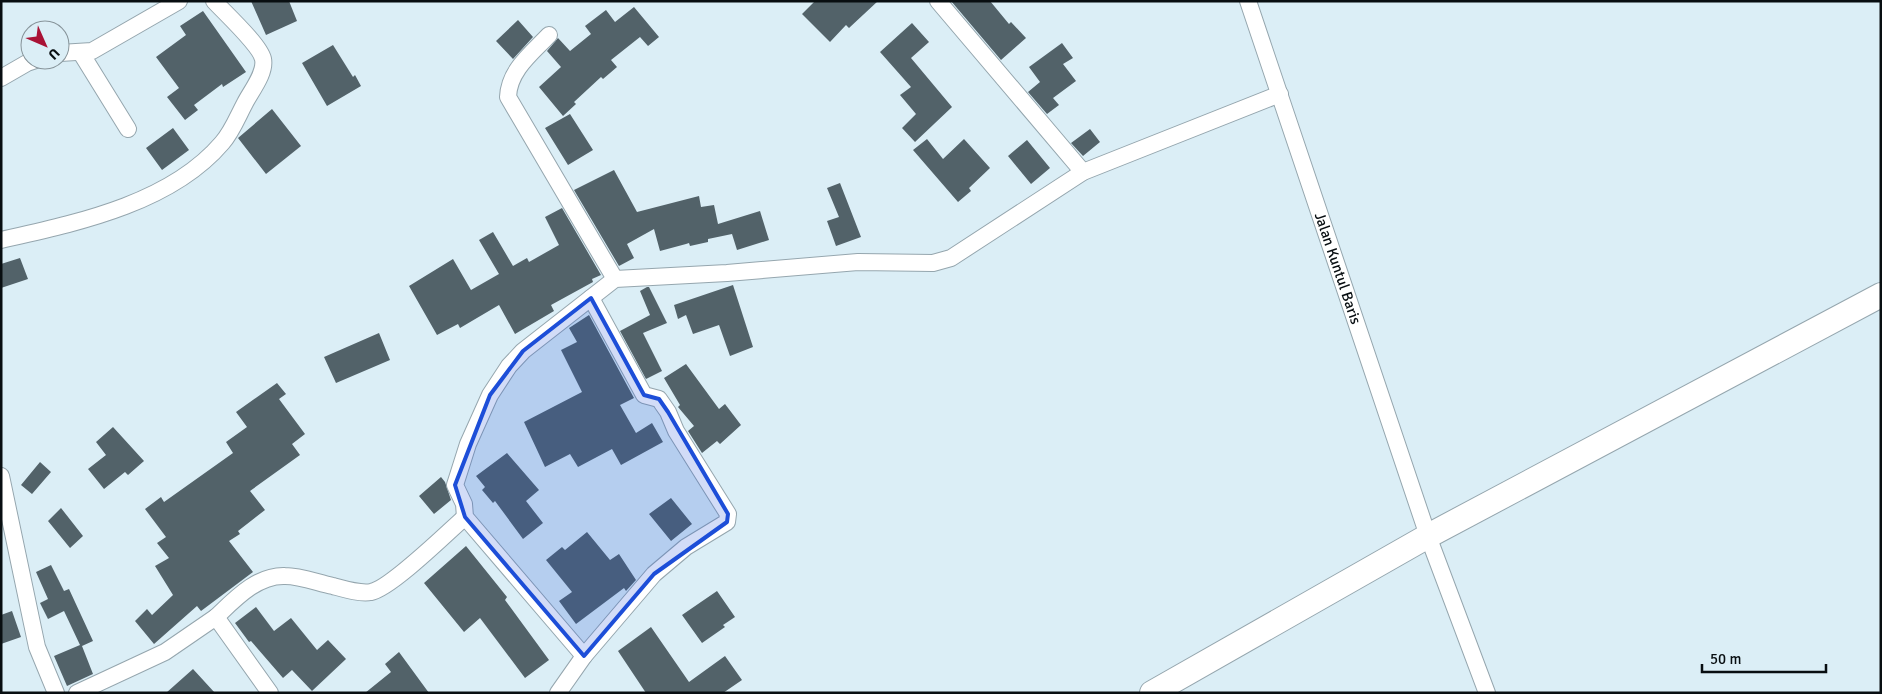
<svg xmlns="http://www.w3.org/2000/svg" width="1882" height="694" viewBox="0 0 1882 694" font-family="Signika,sans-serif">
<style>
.building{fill:#526269}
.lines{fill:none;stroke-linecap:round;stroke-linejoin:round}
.street-casing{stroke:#95a6ae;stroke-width:18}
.secondary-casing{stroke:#95a6ae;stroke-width:26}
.street{stroke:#fff;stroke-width:16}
.secondary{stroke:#fff;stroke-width:24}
.marked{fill:#1d4ed8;fill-opacity:0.2;stroke:#1d4ed8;stroke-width:4;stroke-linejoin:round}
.labels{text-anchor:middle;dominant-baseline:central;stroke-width:4;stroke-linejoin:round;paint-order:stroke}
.street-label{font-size:15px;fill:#080e11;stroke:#dbeef6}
</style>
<rect width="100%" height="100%" fill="#dbeef6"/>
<path class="building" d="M 251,1 L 289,1 L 297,21 L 266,35 Z
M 815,1 L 878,1 L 849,28 L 846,25 L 830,42 L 802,14 Z
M 951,1 L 990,1 L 1009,24 L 1011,22 L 1026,38 L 1001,60 Z
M 634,7 L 659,37 L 648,46 L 640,37 L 611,60 L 617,67 L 603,79 L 601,77 L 574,102 L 576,104 L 563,116 L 539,87 L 561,67 L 547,51 L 558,38 L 570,51 L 591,34 L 585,26 L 606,10 L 615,22 Z
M 203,11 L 246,72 L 223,87 L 222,84 L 194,105 L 198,110 L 185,120 L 167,97 L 179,88 L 156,57 L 186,35 L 180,26 Z
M 518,20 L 533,37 L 513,59 L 496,41 Z
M 912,23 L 929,42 L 911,58 L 952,107 L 915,142 L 902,128 L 916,114 L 900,95 L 911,87 L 880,52 Z
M 1062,43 L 1073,58 L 1063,64 L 1076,81 L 1053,98 L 1059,105 L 1047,114 L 1028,92 L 1040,82 L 1029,67 Z
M 333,45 L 353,77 L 355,75 L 361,86 L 327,106 L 302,63 Z
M 272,109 L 301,146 L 266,174 L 238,138 Z
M 570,114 L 593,150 L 568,165 L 545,128 Z
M 173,128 L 189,150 L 162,170 L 146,148 Z
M 1090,129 L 1100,142 L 1083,156 L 1071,143 Z
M 927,139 L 943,159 L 964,139 L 990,168 L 969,188 L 971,191 L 958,202 L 913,150 Z
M 1027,140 L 1050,168 L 1031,184 L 1008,156 Z
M 614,170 L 637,212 L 699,196 L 701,207 L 714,205 L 718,224 L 760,211 L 769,240 L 737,250 L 732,234 L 708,239 L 708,242 L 690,246 L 689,243 L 686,244 L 660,251 L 654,229 L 627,244 L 634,258 L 619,266 L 574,190 Z
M 840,183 L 861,237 L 836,246 L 827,221 L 839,217 L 827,188 Z
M 562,208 L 601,275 L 592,279 L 593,282 L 551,305 L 554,311 L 515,334 L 499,305 L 460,328 L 458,324 L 437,335 L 409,286 L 453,259 L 471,290 L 499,274 L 479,240 L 493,232 L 513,266 L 527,258 L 529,262 L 559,245 L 545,217 Z
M 20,258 L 28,279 L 1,288 L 1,264 Z
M 733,285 L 753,347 L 730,356 L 719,325 L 693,334 L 686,315 L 678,319 L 674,305 Z
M 647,287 L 649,287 L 667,323 L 643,333 L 662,371 L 646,379 L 620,331 L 650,315 L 640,291 Z
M 589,315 L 634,398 L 620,405 L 636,433 L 652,423 L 663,442 L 621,465 L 612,449 L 578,467 L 570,454 L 545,467 L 524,422 L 582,392 L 561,350 L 577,342 L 569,328 Z
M 379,333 L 390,360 L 336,383 L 324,357 Z
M 686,364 L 719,409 L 725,404 L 741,425 L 720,444 L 717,441 L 702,453 L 688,431 L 694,426 L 678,407 L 680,405 L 664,378 Z
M 277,383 L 286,394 L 279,399 L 305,434 L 292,444 L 300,455 L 250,491 L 265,510 L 238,531 L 240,534 L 229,541 L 253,572 L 201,611 L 197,606 L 154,644 L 135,621 L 147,609 L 152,615 L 173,595 L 155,566 L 169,558 L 157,543 L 166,537 L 145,509 L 161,497 L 164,502 L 233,453 L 226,442 L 247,427 L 236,412 Z
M 113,427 L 144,461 L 128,475 L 125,472 L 104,489 L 88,469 L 106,455 L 96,442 Z
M 507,453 L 539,490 L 526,501 L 543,523 L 523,539 L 495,501 L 493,503 L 482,490 L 485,487 L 476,476 Z
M 40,462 L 51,472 L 32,494 L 21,485 Z
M 441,477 L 445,482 L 451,500 L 434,514 L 419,496 Z
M 671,498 L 692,524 L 671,541 L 649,514 Z
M 61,508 L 83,536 L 70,548 L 48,521 Z
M 587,532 L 610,560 L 619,554 L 636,580 L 626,591 L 624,588 L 576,624 L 559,601 L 572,592 L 546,560 L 562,547 L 565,550 Z
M 466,546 L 507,597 L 505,600 L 549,660 L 525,678 L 480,618 L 464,632 L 424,583 Z
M 51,565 L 64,591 L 69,589 L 93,641 L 82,646 L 93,674 L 67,686 L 54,656 L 80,645 L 64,611 L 48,619 L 40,603 L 48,599 L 36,572 Z
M 717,591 L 735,617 L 723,625 L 725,627 L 702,643 L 682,615 Z
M 256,607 L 274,631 L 291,618 L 317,650 L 328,640 L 346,659 L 312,691 L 292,670 L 283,678 L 251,641 L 249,642 L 235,623 Z
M 12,611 L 21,637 L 1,644 L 1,615 Z
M 651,627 L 689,682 L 725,656 L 742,680 L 723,693 L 646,693 L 618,651 Z
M 399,652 L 429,693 L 365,693 L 391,672 L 385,664 Z
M 193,669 L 215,693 L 166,693 Z"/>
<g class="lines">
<defs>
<g id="street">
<path d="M 938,1 L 1083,172"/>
<path id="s1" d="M 1248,1 L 1428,536 L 1487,693"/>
<path d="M 549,35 C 532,53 509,70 508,97 L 615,279"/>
<path d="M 60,53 L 92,51 L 179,1"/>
<path d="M 81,53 L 128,129"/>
<path d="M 1,78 L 27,63 L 36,60"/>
<path d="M 1,240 C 76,223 170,204 222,143 C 232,132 238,116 245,103 C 251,91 266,73 263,59 C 260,45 225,13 214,1"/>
<path d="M 1,476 L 37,647 L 56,693"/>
<path d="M 216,617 C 235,599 257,575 285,576 C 301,576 318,583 333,586 C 344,589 360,594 371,592 C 390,589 448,532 465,517"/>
<path d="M 584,656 L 654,574 L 686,547 L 727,522 L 728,514 L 676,431 L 668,412 L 659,399 L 644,395 L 591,298"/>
<path d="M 77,693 L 165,652 L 216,617 L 270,693"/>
<path d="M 558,693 L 584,656 L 465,517 L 464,504 L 455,485 L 468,444 L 490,395 L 509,366 L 523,351 L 615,279 L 727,273 L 858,262 L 933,263 L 951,258 L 1083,172 L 1280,94"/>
</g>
<path id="secondary" d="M 1152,693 L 1428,536 L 1881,295"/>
</defs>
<use href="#street" class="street-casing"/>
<use href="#secondary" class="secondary-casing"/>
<use href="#street" class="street"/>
<use href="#secondary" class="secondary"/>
</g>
<path class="marked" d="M 591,298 L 644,395 L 659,399 L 668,412 L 728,514 L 727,522 L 654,574 L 584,656 L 465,517 L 455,485 L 490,395 L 523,351 Z"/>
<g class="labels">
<g class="street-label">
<text stroke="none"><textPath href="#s1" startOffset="282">Jalan Kuntul Baris</textPath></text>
</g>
</g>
<rect width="1882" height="694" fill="none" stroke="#080e11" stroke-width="5"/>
<g transform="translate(45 45) rotate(135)"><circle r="24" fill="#dbeef6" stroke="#87949a"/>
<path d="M0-4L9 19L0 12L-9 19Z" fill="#a91235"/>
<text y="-8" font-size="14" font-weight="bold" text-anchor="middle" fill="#080e11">U</text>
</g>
<path d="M1702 664v8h124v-8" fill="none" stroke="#080e11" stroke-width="2.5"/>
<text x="1710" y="664" font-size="15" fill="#080e11" stroke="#dbeef6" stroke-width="4" paint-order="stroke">50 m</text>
</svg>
